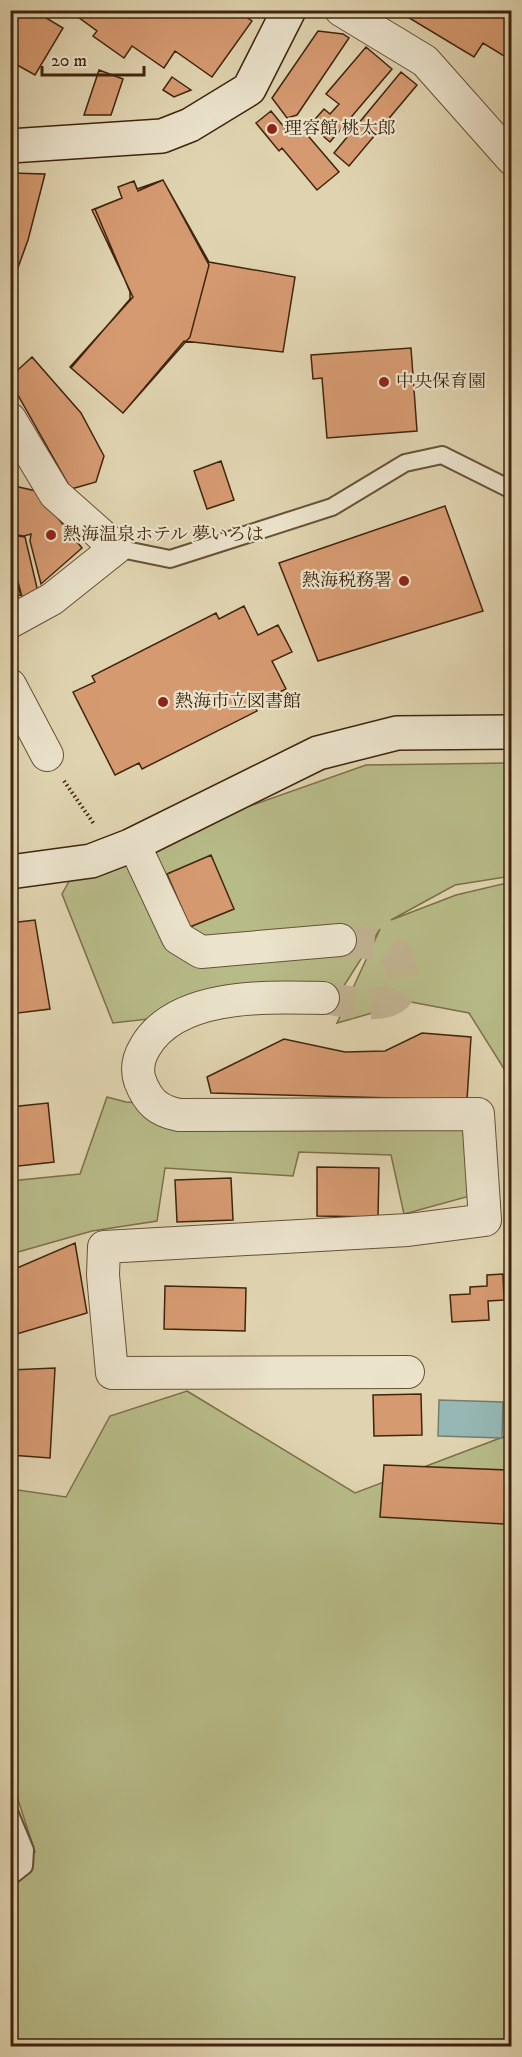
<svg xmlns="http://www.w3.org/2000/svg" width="522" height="2057" viewBox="0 0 522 2057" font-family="'IM FELL DW Pica','Noto Serif JP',serif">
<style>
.green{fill:#b7bb88;stroke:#7b704a;stroke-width:1.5}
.water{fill:#96b7b4;stroke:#737d71;stroke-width:1.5}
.building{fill:#d69a71;stroke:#3f250d;stroke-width:1.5}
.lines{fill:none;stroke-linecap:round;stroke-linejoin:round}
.street-tunnel{stroke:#c0b18f;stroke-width:32;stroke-dasharray:32 16;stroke-linecap:butt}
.lane-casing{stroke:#675136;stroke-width:20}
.street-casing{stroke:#675136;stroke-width:34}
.secondary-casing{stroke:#3f250d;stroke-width:36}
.path{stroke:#3f250d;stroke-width:4;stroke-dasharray:1.5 3;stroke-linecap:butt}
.lane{stroke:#ebe3cc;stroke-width:16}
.street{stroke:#ebe3cc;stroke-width:32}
.secondary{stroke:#ebe3cc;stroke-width:33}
.poi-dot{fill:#8f2418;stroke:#ebe3cc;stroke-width:2}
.labels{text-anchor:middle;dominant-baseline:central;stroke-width:4.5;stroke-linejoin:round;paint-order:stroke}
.poi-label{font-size:18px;fill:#3f250d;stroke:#ebe3cc;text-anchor:start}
</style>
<rect width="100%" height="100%" fill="#e0d4b0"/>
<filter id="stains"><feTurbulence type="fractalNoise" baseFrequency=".00333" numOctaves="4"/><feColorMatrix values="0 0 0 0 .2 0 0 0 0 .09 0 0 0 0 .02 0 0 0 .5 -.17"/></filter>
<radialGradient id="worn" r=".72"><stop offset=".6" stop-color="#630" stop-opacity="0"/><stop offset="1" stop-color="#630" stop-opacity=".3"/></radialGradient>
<path class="green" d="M 511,763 L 511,876 L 455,885 L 391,920 L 456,895 L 511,882 L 511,1085 L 508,1075 L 469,1013 L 411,1002 L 337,1023 L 380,929 L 328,1011 L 211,1012 L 113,1023 L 62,894 L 73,874 L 190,827 L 366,765 Z
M 107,1097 L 126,1102 L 488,1123 L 470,1196 L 404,1214 L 391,1155 L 299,1152 L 293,1176 L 165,1168 L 157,1221 L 92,1231 L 11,1254 L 10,1181 L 80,1174 Z
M 187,1391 L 355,1493 L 511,1434 L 511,2046 L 11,2046 L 10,1862 L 35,1852 L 11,1778 L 11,1489 L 66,1497 L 110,1416 Z"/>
<path class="water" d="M 439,1400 L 503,1402 L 502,1438 L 438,1436 Z"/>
<path class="building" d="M 10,10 L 33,10 L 63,28 L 35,75 L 10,61 Z
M 82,10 L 236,10 L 252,21 L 212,77 L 175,51 L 164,68 L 132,46 L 124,58 L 93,36 L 97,31 L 78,17 Z
M 396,10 L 512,10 L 512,54 L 509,59 L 483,43 L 474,57 Z
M 318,31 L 343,34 L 349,38 L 297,115 L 287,118 L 272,98 Z
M 366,47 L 392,69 L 330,142 L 310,125 L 324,109 L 330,114 L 339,104 L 326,94 Z
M 99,70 L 123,79 L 111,115 L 84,115 Z
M 401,72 L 417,85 L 349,166 L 334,153 Z
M 172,77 L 191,90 L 174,97 L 163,90 Z
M 271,111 L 288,132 L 298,124 L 339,172 L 317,190 L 282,148 L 279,151 L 256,123 Z
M 10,173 L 45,174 L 28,240 L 16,273 L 10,271 Z
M 163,180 L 209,262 L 295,277 L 283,352 L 184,341 L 123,413 L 71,368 L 130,299 L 130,292 L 95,209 L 122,198 L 118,187 L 134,181 L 138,191 Z
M 163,180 L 209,265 L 190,337 L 123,413 L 70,367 L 133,297 L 92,210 L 122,198 L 118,187 L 134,181 L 137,189 Z
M 411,348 L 417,431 L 327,438 L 322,378 L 313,379 L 311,355 Z
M 32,357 L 81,413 L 104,456 L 96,482 L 71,489 L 10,381 L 10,377 Z
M 221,461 L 234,500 L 207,509 L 194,471 Z
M 10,485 L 36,491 L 82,548 L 41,584 L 30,541 L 31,534 L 24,536 L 10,534 Z
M 445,506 L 483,611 L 318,661 L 279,563 Z
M 10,535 L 25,537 L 38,592 L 22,597 L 10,552 Z
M 10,566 L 21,595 L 17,596 L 19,602 L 10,605 Z
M 244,606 L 258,635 L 278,625 L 292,652 L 272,661 L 286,689 L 254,705 L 257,711 L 142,769 L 139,763 L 115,775 L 73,692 L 95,682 L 92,676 L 216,613 L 219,619 Z
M 211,855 L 234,909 L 190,927 L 167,874 Z
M 35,920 L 50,1009 L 10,1014 L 10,923 Z
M 422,1033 L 471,1037 L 467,1100 L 211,1093 L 207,1077 L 284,1039 L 345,1052 L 385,1051 Z
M 48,1103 L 54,1162 L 10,1167 L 10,1107 Z
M 317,1167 L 379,1168 L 378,1217 L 317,1216 Z
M 231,1178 L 233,1220 L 177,1222 L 175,1180 Z
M 75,1243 L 87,1313 L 10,1336 L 10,1271 Z
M 503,1274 L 504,1300 L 488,1301 L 489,1320 L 452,1322 L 450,1295 L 470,1294 L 470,1287 L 487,1286 L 487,1275 Z
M 165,1286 L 246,1288 L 245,1331 L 164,1329 Z
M 55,1368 L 50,1458 L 10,1455 L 10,1370 Z
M 421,1394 L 422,1435 L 374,1436 L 373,1395 Z
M 384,1465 L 507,1470 L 504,1524 L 380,1517 Z"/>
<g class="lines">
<path class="street-tunnel" d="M 323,998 C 360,1004 423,1017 396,955 L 383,945 L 340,940"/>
<defs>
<path id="lane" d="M 116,548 L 170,559 L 332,507 L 405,463 L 442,455 L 512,490
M 10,1814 L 25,1850 L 24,1866 L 10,1877"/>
<path id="street" d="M 341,10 L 425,61 L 512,159
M 10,419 L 55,494 L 116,548 L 52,599 L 10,622
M 10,685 L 47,755
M 134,844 L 178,938 L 201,952 L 340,940
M 323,998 C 270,997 177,992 145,1047 C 139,1057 136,1069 140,1081 C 148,1102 158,1111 179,1115 L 478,1114 L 485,1220 L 408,1230 L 104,1247 L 103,1275 L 112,1373 L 408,1372"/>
<path id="secondary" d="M 10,146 L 162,136 L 190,125 L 249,89 L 289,10
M 10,872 L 91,861 L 130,846 L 318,753 L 397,733 L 512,732"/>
</defs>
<use href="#lane" class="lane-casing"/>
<use href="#street" class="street-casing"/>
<use href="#secondary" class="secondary-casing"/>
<path class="path" d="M 64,781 L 94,824"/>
<use href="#lane" class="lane"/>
<use href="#street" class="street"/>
<use href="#secondary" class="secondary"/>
</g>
<g class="poi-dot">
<circle cx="272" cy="129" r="6"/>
<circle cx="384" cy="382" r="6"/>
<circle cx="51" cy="535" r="6"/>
<circle cx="404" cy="581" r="6"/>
<circle cx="163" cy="702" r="6"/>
</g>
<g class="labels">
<g class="poi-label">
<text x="284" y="129">理容館 桃太郎</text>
<text x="396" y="382">中央保育園</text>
<text x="63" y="535">熱海温泉ホテル 夢いろは</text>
<text x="392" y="581" text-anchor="end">熱海税務署</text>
<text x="175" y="702">熱海市立図書館</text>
</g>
</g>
<rect width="522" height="2057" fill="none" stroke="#e0d4b0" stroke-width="36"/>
<rect x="12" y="12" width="498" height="2033" fill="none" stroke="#3f250d" stroke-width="3"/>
<rect x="18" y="18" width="486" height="2021" fill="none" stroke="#3f250d" stroke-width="1.5"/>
<path d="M42 66v9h102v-9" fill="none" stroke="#3f250d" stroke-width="3"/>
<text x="51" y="66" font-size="18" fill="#3f250d" stroke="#ebe3cc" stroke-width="4.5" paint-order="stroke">20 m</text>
<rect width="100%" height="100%" filter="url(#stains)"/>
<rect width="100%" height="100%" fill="url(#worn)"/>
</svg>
